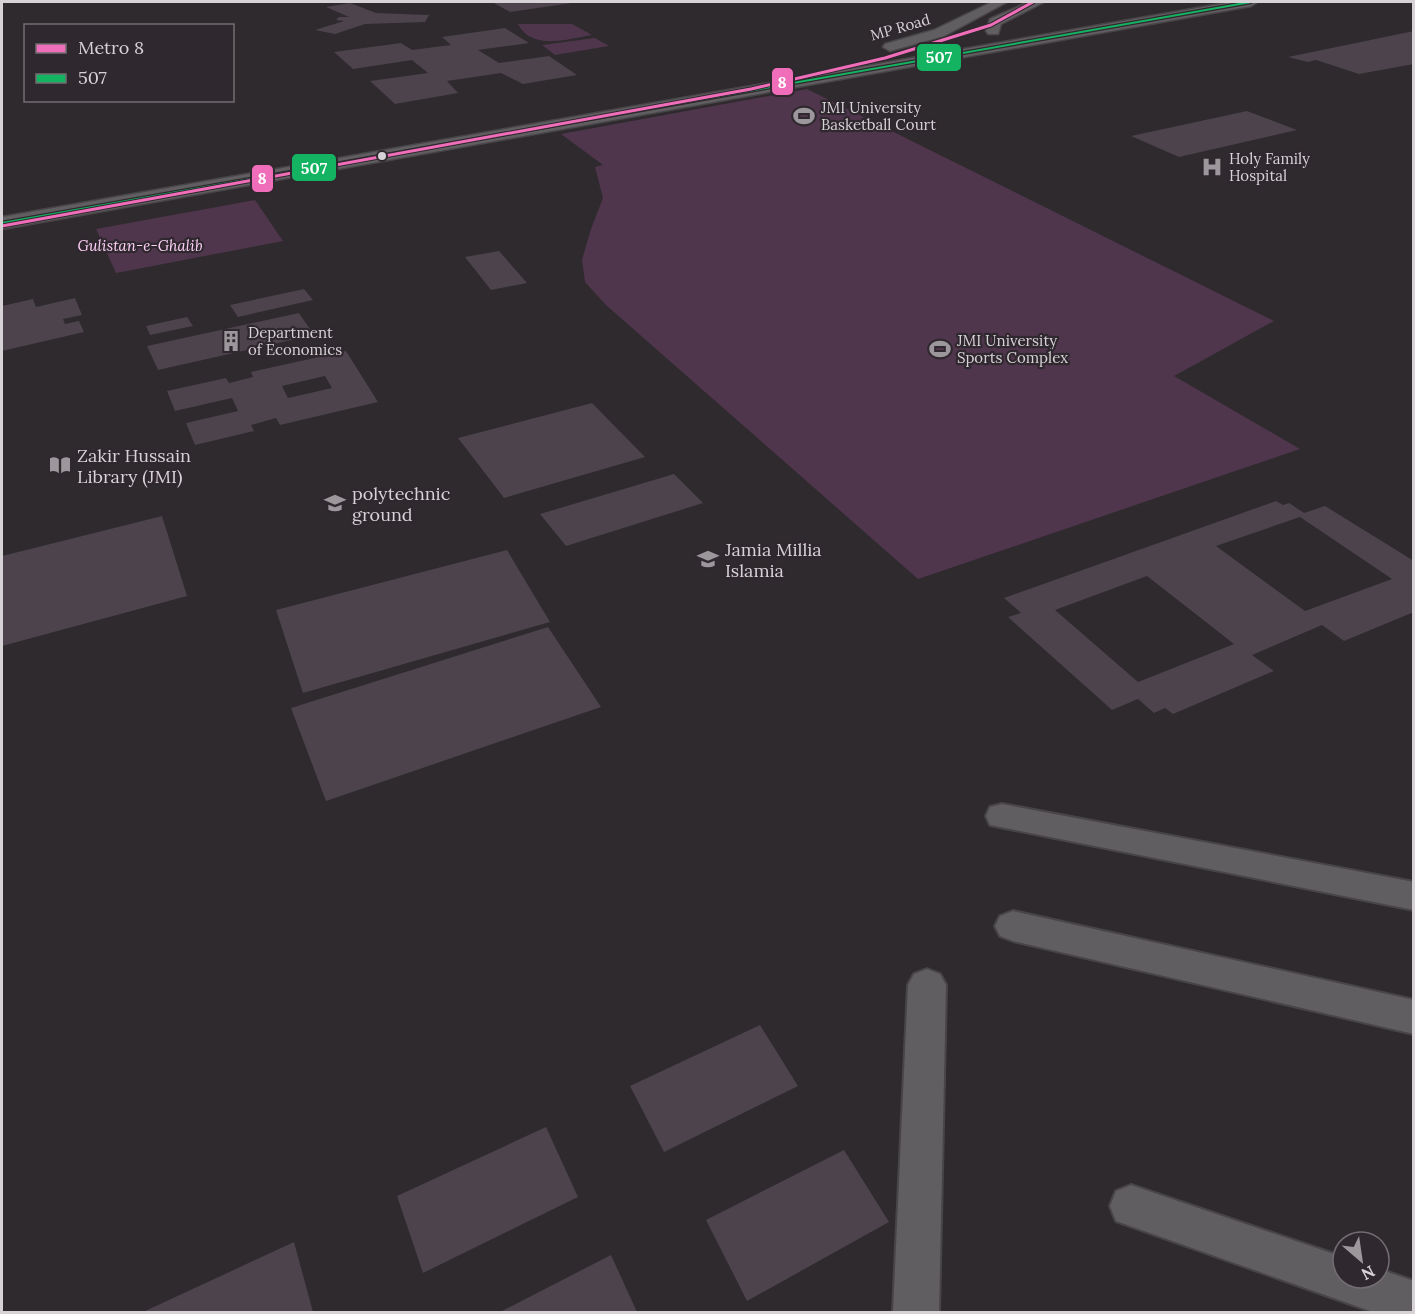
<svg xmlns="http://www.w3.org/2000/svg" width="1415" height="1314" viewBox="0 0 1415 1314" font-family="Lora,serif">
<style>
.green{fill:#50364d}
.building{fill:#4c434c;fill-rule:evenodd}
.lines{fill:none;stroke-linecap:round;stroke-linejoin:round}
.minor-casing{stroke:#484548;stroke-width:4}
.secondary-casing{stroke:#484548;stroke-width:3}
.minor{fill:#615e61;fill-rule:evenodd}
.secondary{fill:#615e61;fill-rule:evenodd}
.bus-1-casing{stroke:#30282f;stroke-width:4.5}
.bus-1{stroke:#13b361;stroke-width:2}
.metro-1-casing{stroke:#30282f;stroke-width:5}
.metro-1{stroke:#f06eb9;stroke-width:3}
.bus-dot{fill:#d7d2d6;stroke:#30282f;stroke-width:2}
.labels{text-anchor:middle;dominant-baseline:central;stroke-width:4.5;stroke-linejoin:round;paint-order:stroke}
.far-street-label{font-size:15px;fill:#d7d2d6;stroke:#30282f}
.far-poi-label{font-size:15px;fill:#d7d2d6;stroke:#30282f;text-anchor:start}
.far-park-label{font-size:15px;font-style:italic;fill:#fdd1f7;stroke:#30282f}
.poi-label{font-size:18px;fill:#d7d2d6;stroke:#30282f;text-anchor:start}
.line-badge{stroke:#30282f;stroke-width:2}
.badge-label{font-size:16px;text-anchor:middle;font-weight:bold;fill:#fff}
</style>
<rect width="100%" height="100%" fill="#2e2a2e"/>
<path class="green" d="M 518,24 L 572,24 L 592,35 C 568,39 532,51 518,24 Z
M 595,38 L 609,46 L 555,55 L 542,45 Z
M 807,89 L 1274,321 L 1174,376 L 1300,449 L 918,579 L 606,305 L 585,282 L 582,260 L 591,229 L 603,198 L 595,167 L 603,165 L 561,134 Z
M 255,200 L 283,241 L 116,273 L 96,229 Z"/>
<path class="building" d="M 492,2 L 572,2 L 572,3 L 510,12 Z
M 350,3 L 376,13 L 429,15 L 425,22 L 365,24 L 335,34 L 315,30 L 344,21 L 336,20 L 339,17 L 349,17 L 326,7 Z
M 505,28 L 529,43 L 478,50 L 499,63 L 549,56 L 577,75 L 523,84 L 501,73 L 447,81 L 458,93 L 395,104 L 370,81 L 428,73 L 412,60 L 353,69 L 334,52 L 401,43 L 412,50 L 451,45 L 442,37 Z
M 1414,31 L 1414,64 L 1359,74 L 1316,60 L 1308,62 L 1288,57 Z
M 1247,111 L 1297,130 L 1179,157 L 1131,136 Z
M 499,251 L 527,283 L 491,290 L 465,257 Z
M 304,289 L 313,300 L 238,317 L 230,305 Z
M 75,298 L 82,315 L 63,319 L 65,324 L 79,321 L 84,332 L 2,351 L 2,306 L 33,299 L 36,307 Z
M 299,313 L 314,335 L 158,370 L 147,346 Z
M 187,317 L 193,326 L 150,335 L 146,326 Z
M 346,351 L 378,402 L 280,425 L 276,418 L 251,425 L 254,431 L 195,445 L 186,423 L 238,411 L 232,398 L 175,411 L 167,391 L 226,378 L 229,383 L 253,377 L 251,372 ZM 325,376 L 332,388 L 288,398 L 282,386 Z
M 592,403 L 645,457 L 504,498 L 458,438 Z
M 674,474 L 703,503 L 566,546 L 540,514 Z
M 1276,501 L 1283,505 L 1289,503 L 1304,513 L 1325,506 L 1414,561 L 1414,612 L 1344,641 L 1322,625 L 1252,655 L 1274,671 L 1173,714 L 1165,708 L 1154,713 L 1138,699 L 1112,710 L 1008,617 L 1021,613 L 1004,598 ZM 1300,517 L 1392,579 L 1305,611 L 1216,546 ZM 1147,576 L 1234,644 L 1138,682 L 1055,610 Z
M 162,516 L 187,596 L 2,646 L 2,556 Z
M 507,550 L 550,622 L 303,693 L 276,610 Z
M 548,627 L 601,707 L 326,801 L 291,708 Z
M 760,1025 L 798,1086 L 664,1152 L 630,1086 Z
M 546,1127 L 578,1197 L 423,1273 L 397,1196 Z
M 844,1150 L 889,1222 L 747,1301 L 706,1220 Z
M 294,1242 L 313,1312 L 143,1312 Z
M 611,1255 L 637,1312 L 500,1312 Z"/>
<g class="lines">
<defs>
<path id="minor" d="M 1002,804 L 1414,882 L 1414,910 L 990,825 L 986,816 L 990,807 Z
M 1013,911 L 1414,1000 L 1414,1034 L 1013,941 L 1000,936 L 995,926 L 1000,916 Z
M 927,969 L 940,974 L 946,985 L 939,1312 L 893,1312 L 908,985 L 914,974 Z
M 1131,1185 L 1343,1257 L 1343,1278 L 1379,1278 L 1379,1269 L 1414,1281 L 1414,1312 L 1373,1312 L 1116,1221 L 1110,1206 L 1116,1191 Z"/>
<path id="secondary" d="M 992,2 L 1007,2 L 944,36 L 890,51 L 883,47 L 885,44 L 934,30 Z
M 1029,2 L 1044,2 L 1001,24 L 998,34 L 988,34 L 986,31 L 990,19 Z
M 1232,2 L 1257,2 L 1251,6 L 2,229 L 2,217 Z"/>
</defs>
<use href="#minor" class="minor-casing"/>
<use href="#secondary" class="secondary-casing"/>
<use href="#minor" class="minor"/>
<use href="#secondary" class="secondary"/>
<defs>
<path id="bus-1" d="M 2,223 L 1251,2"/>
</defs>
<use href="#bus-1" class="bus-1-casing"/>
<use href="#bus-1" class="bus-1"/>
<defs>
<path id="metro-1" d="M 2,226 L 751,89 L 885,58 L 991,25 L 1033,2"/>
</defs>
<use href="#metro-1" class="metro-1-casing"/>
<use href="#metro-1" class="metro-1"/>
</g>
<defs>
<symbol id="stadium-bare" viewBox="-9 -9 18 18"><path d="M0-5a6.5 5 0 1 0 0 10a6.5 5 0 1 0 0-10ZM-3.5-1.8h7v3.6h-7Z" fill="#9c979b" stroke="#30282f" stroke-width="2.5" paint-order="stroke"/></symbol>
<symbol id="hospital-bare" viewBox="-9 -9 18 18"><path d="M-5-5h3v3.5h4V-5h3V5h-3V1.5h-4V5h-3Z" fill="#9c979b" stroke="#30282f" stroke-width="2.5" paint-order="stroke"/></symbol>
<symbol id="building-bare" viewBox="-9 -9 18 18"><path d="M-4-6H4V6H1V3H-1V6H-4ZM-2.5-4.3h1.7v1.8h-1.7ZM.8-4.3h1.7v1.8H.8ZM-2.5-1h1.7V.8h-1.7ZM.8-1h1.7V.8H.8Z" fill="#9c979b" stroke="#30282f" stroke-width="2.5" paint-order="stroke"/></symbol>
<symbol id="library-bare" viewBox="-9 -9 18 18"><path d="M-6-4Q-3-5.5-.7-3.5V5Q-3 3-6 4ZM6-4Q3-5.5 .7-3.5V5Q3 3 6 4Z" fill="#9c979b" stroke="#30282f" stroke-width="2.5" paint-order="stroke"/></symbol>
<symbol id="university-bare" viewBox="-9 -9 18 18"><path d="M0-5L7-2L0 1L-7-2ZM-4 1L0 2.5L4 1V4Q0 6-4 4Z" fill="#9c979b" stroke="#30282f" stroke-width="2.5" paint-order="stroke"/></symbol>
</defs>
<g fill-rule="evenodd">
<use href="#stadium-bare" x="789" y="101" width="30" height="30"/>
<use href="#hospital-bare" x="1197" y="152" width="30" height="30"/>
<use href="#building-bare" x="216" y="326" width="30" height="30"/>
<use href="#stadium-bare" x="925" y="334" width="30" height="30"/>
<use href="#library-bare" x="45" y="450" width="30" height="30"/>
<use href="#university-bare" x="320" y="488" width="30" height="30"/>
<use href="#university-bare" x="693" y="544" width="30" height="30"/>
</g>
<circle class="bus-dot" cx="382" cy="156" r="5"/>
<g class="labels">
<g class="far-street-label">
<text transform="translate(900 27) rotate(-16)">MP Road</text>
</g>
<g class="far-poi-label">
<text x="821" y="107">JMI University<tspan x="821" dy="17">Basketball Court</tspan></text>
<text x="1229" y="158">Holy Family<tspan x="1229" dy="17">Hospital</tspan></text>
<text x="248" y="332">Department<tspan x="248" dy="17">of Economics</tspan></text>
<text x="957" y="340">JMI University<tspan x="957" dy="17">Sports Complex</tspan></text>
</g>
<g class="far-park-label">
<text x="140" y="245">Gulistan-e-Ghalib</text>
</g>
<g class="poi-label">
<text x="77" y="455">Zakir Hussain<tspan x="77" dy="21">Library (JMI)</tspan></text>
<text x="352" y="493">polytechnic<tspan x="352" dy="21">ground</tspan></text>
<text x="725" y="549">Jamia Millia<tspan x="725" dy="21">Islamia</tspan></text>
</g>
</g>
<g class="line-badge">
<rect x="916" y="43" width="46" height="29" rx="6" fill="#13b361"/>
<rect x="771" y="67" width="23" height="29" rx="6" fill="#f06eb9"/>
<rect x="291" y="153" width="46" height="29" rx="6" fill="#13b361"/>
<rect x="251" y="164" width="23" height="29" rx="6" fill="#f06eb9"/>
</g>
<g class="badge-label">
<text x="939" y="63">507</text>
<text x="782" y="88">8</text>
<text x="314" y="174">507</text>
<text x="262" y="184">8</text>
</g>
<rect width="1415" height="1314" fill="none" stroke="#d7d2d6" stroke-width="6"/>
<rect x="24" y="24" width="210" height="78" fill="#30282f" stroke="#736c72" stroke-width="1.5"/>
<rect x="36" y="44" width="30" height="9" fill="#f06eb9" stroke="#736c72" stroke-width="1.5"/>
<text x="78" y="54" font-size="18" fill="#d7d2d6">Metro 8</text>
<rect x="36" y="74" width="30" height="9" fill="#13b361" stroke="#736c72" stroke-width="1.5"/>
<text x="78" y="84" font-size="18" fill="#d7d2d6">507</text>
<g transform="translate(1361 1260) rotate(151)"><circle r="28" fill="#30282f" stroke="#736c72" stroke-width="1.5"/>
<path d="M0-4.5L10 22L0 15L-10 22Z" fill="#9c979b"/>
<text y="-9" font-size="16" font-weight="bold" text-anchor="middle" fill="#d7d2d6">N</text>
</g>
</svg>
